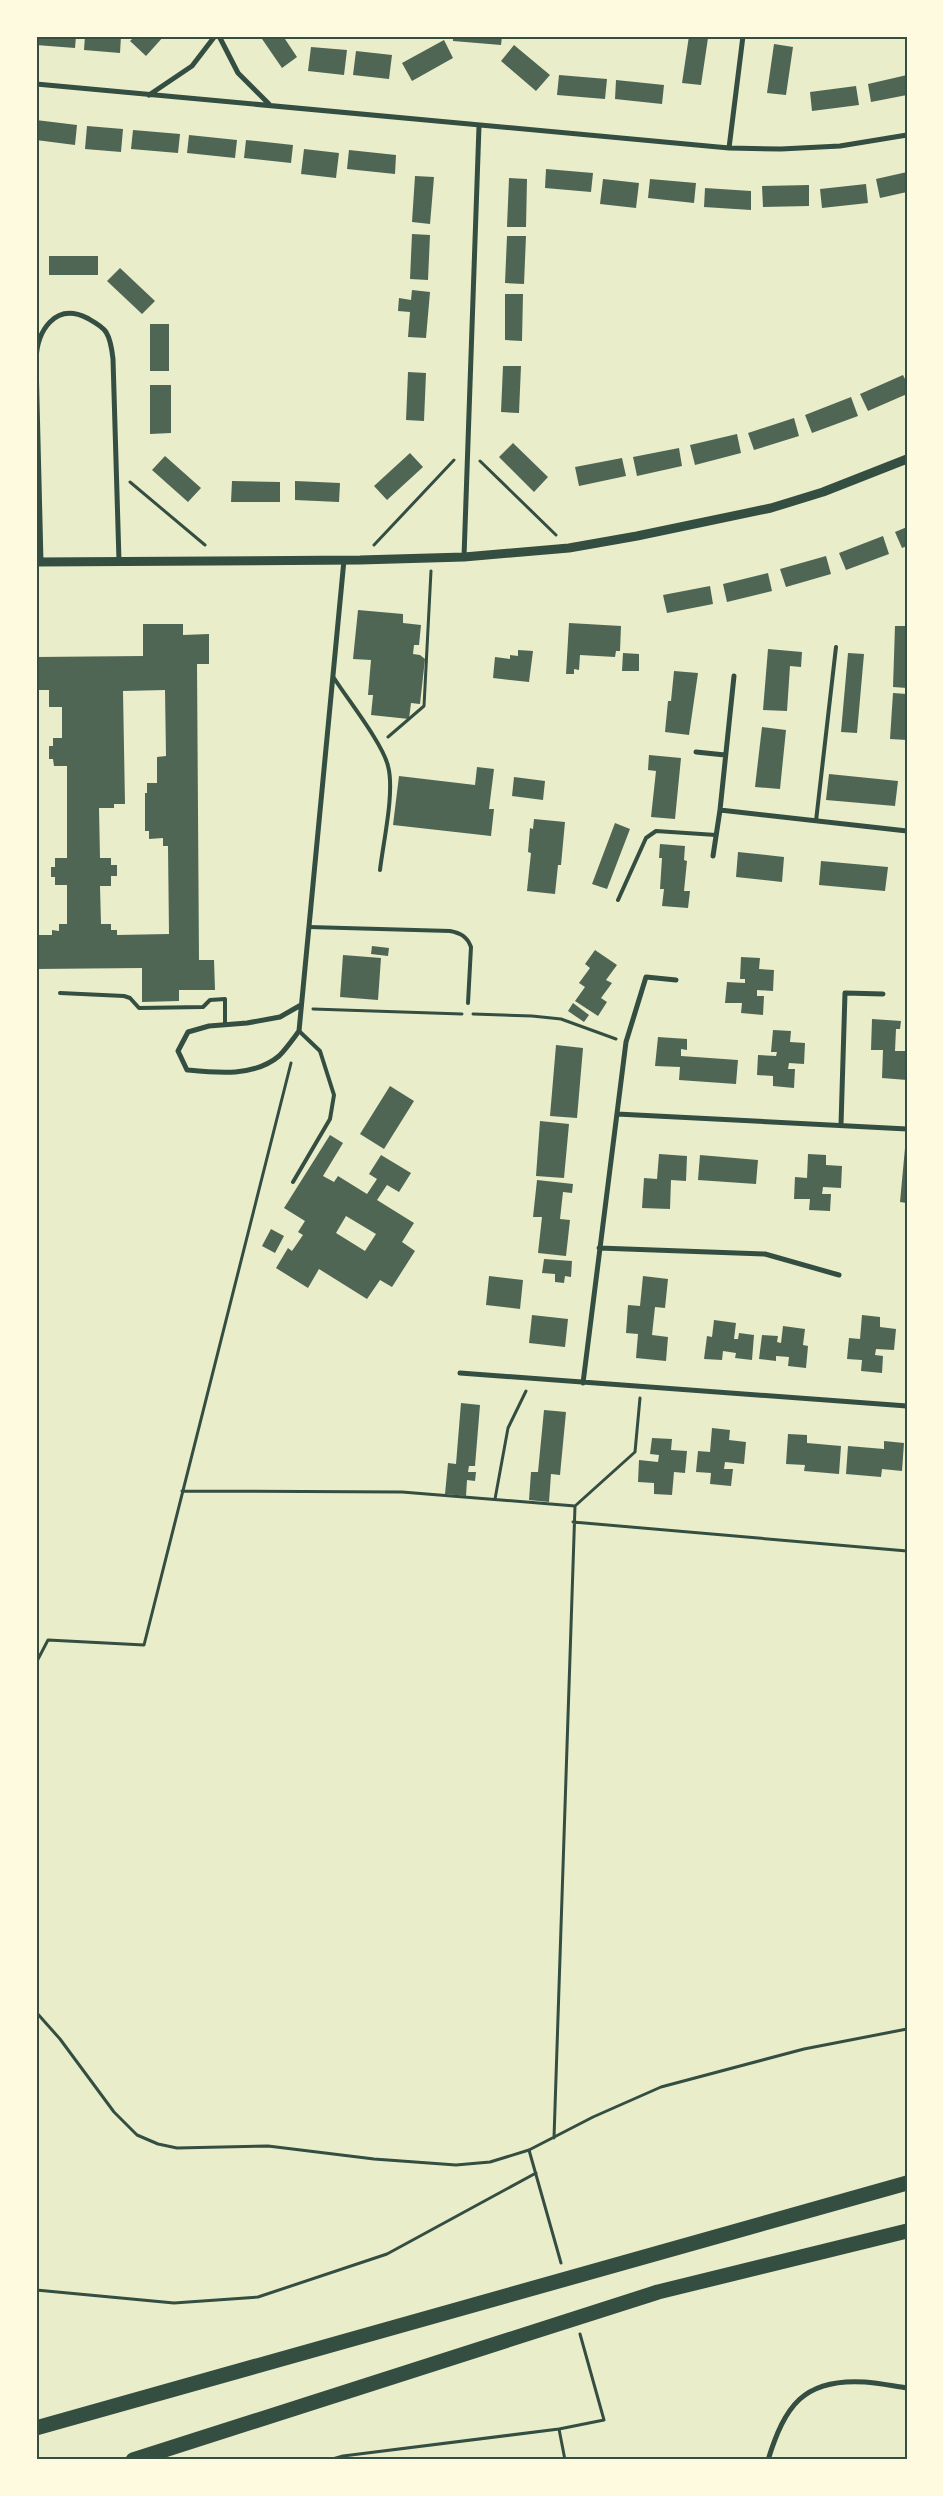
<svg xmlns="http://www.w3.org/2000/svg" width="943" height="2496" viewBox="0 0 943 2496" font-family="'Open Sans',sans-serif">
<style>
.building{fill:#4f6655;fill-rule:evenodd}
.lines{fill:none;stroke-linecap:round;stroke-linejoin:round}
.path{stroke:#344e41;stroke-width:3}
.service{stroke:#344e41;stroke-width:4}
.minor{stroke:#344e41;stroke-width:5}
.tertiary{stroke:#344e41;stroke-width:9}
.motorway{stroke:#344e41;stroke-width:15}
.neatline{fill:none;stroke:#344e41;stroke-width:2}
</style>
<rect width="100%" height="100%" fill="#e9edc9"/>
<path class="building" d="M 36,36 L 76,36 L 75,48 L 36,45 Z
M 85,36 L 121,36 L 120,53 L 84,50 Z
M 135,36 L 164,36 L 146,56 L 130,41 Z
M 260,36 L 283,36 L 297,57 L 282,68 Z
M 453,36 L 502,36 L 501,45 L 453,41 Z
M 689,36 L 708,38 L 701,85 L 682,83 Z
M 444,40 L 453,58 L 412,81 L 402,63 Z
M 774,44 L 793,47 L 786,95 L 767,93 Z
M 514,45 L 550,75 L 536,91 L 501,61 Z
M 311,47 L 347,50 L 344,75 L 308,71 Z
M 356,51 L 392,55 L 389,79 L 353,75 Z
M 559,75 L 607,79 L 605,99 L 557,95 Z
M 907,75 L 907,95 L 871,102 L 868,84 Z
M 616,80 L 664,85 L 662,104 L 615,99 Z
M 856,86 L 859,105 L 812,111 L 810,92 Z
M 36,120 L 77,125 L 75,145 L 36,140 Z
M 87,126 L 123,129 L 121,152 L 85,149 Z
M 133,130 L 180,134 L 178,153 L 131,149 Z
M 189,135 L 237,140 L 235,158 L 187,153 Z
M 246,140 L 293,145 L 291,163 L 244,158 Z
M 304,149 L 339,153 L 336,178 L 301,174 Z
M 349,150 L 396,155 L 395,174 L 347,169 Z
M 546,169 L 593,173 L 591,192 L 545,188 Z
M 907,172 L 907,192 L 880,198 L 876,179 Z
M 415,176 L 434,177 L 430,224 L 412,222 Z
M 509,178 L 527,179 L 526,227 L 507,227 Z
M 603,179 L 639,183 L 636,208 L 600,204 Z
M 650,179 L 696,183 L 694,203 L 648,198 Z
M 866,184 L 868,203 L 822,208 L 820,189 Z
M 809,185 L 809,206 L 763,207 L 762,186 Z
M 705,188 L 751,191 L 751,210 L 704,207 Z
M 412,234 L 430,235 L 428,280 L 410,279 Z
M 507,236 L 526,236 L 524,284 L 505,283 Z
M 49,256 L 98,256 L 98,275 L 49,275 Z
M 120,268 L 155,301 L 142,314 L 107,281 Z
M 412,290 L 430,292 L 426,338 L 408,337 L 410,312 L 398,311 L 399,298 L 411,300 Z
M 505,294 L 523,294 L 522,341 L 505,340 Z
M 150,324 L 169,324 L 169,371 L 150,371 Z
M 503,366 L 521,366 L 519,413 L 501,412 Z
M 408,372 L 426,373 L 424,421 L 406,420 Z
M 903,375 L 907,383 L 907,394 L 868,411 L 860,394 Z
M 150,385 L 171,385 L 171,433 L 150,434 Z
M 851,397 L 858,416 L 812,433 L 805,415 Z
M 794,418 L 799,436 L 754,450 L 748,433 Z
M 737,434 L 741,453 L 695,465 L 690,445 Z
M 513,443 L 548,477 L 534,492 L 499,457 Z
M 679,448 L 682,466 L 637,476 L 633,457 Z
M 410,453 L 423,467 L 387,500 L 374,486 Z
M 165,456 L 201,488 L 188,502 L 152,470 Z
M 622,458 L 626,476 L 579,486 L 575,467 Z
M 232,481 L 280,482 L 280,502 L 231,502 Z
M 295,481 L 340,483 L 339,502 L 295,500 Z
M 907,527 L 907,546 L 902,548 L 895,532 Z
M 883,536 L 889,554 L 846,570 L 839,553 Z
M 826,556 L 831,574 L 786,587 L 780,569 Z
M 768,573 L 772,591 L 727,602 L 723,584 Z
M 710,586 L 713,604 L 667,613 L 663,595 Z
M 358,610 L 403,614 L 403,623 L 421,625 L 419,645 L 414,645 L 413,654 L 420,655 L 425,659 L 420,704 L 411,703 L 409,719 L 371,715 L 373,695 L 368,695 L 371,660 L 353,659 Z
M 569,623 L 621,626 L 620,651 L 616,651 L 615,657 L 580,655 L 579,670 L 574,669 L 574,674 L 566,674 Z
M 143,624 L 183,624 L 183,635 L 209,634 L 209,664 L 197,664 L 199,960 L 214,960 L 215,990 L 179,990 L 179,1001 L 142,1002 L 142,968 L 36,969 L 36,935 L 52,935 L 52,930 L 59,931 L 59,924 L 67,924 L 67,885 L 55,885 L 55,877 L 51,877 L 51,867 L 55,867 L 55,858 L 67,858 L 67,766 L 54,766 L 53,759 L 49,759 L 49,746 L 53,746 L 53,738 L 62,738 L 62,707 L 49,707 L 49,690 L 36,690 L 36,657 L 143,656 ZM 165,690 L 166,756 L 157,757 L 157,783 L 147,783 L 147,793 L 145,793 L 145,831 L 149,831 L 149,839 L 163,838 L 163,846 L 168,846 L 169,934 L 117,935 L 117,930 L 111,930 L 111,924 L 101,924 L 100,886 L 111,886 L 111,876 L 117,876 L 117,865 L 111,865 L 111,858 L 100,858 L 99,808 L 114,808 L 114,804 L 125,804 L 123,691 Z
M 895,626 L 907,626 L 907,688 L 893,687 Z
M 768,649 L 802,652 L 801,667 L 790,666 L 787,711 L 763,710 Z
M 518,650 L 533,651 L 529,682 L 493,678 L 495,657 L 510,659 L 510,655 L 518,656 Z
M 623,653 L 639,654 L 639,671 L 622,671 Z
M 848,653 L 864,654 L 857,733 L 841,732 Z
M 674,671 L 698,673 L 689,735 L 665,732 L 668,701 L 671,701 Z
M 893,693 L 907,694 L 907,740 L 890,739 Z
M 762,727 L 786,730 L 780,789 L 755,787 Z
M 649,755 L 681,758 L 675,819 L 651,817 L 656,771 L 648,770 Z
M 477,767 L 494,769 L 489,809 L 494,809 L 491,836 L 393,825 L 399,776 L 475,785 Z
M 829,774 L 898,781 L 895,806 L 826,800 Z
M 514,777 L 545,781 L 543,800 L 512,796 Z
M 534,819 L 565,822 L 561,865 L 558,865 L 555,894 L 527,891 L 531,853 L 528,852 L 530,828 L 533,829 Z
M 615,823 L 630,829 L 607,889 L 592,884 Z
M 660,844 L 685,846 L 684,860 L 687,861 L 684,891 L 690,891 L 688,908 L 662,906 L 664,889 L 660,889 L 662,858 L 659,858 Z
M 738,852 L 784,857 L 782,882 L 736,877 Z
M 821,861 L 888,867 L 885,891 L 819,885 Z
M 372,946 L 389,948 L 388,956 L 371,954 Z
M 595,950 L 617,965 L 606,980 L 612,983 L 601,998 L 607,1002 L 598,1016 L 575,1001 L 585,987 L 579,983 L 590,968 L 585,964 Z
M 343,955 L 381,958 L 378,1000 L 340,997 Z
M 741,957 L 760,958 L 759,969 L 774,970 L 773,991 L 757,990 L 757,996 L 764,996 L 763,1015 L 741,1013 L 742,1003 L 725,1003 L 727,982 L 745,983 L 745,979 L 740,979 Z
M 573,1003 L 589,1015 L 584,1022 L 568,1011 Z
M 872,1019 L 901,1021 L 900,1029 L 896,1029 L 895,1051 L 907,1051 L 907,1080 L 882,1078 L 883,1050 L 871,1050 Z
M 773,1030 L 791,1031 L 790,1042 L 805,1043 L 804,1064 L 789,1063 L 788,1069 L 795,1069 L 794,1088 L 773,1086 L 773,1076 L 757,1075 L 758,1055 L 776,1056 L 777,1052 L 771,1052 Z
M 658,1037 L 687,1039 L 687,1050 L 681,1049 L 681,1056 L 738,1060 L 736,1084 L 679,1080 L 680,1067 L 655,1066 Z
M 556,1045 L 583,1048 L 577,1118 L 550,1116 Z
M 390,1086 L 414,1101 L 384,1149 L 360,1134 Z
M 540,1121 L 569,1124 L 564,1178 L 536,1176 Z
M 330,1135 L 343,1143 L 323,1176 L 334,1182 L 338,1176 L 367,1194 L 377,1179 L 369,1174 L 381,1155 L 411,1173 L 399,1192 L 387,1185 L 377,1200 L 414,1223 L 402,1242 L 415,1251 L 392,1287 L 380,1280 L 367,1299 L 319,1269 L 308,1288 L 276,1268 L 288,1248 L 292,1251 L 303,1235 L 298,1232 L 305,1221 L 284,1208 ZM 346,1216 L 376,1234 L 365,1251 L 336,1233 Z
M 905,1148 L 907,1148 L 907,1203 L 900,1202 Z
M 659,1154 L 687,1156 L 686,1181 L 671,1180 L 670,1209 L 642,1208 L 644,1178 L 657,1179 Z
M 808,1154 L 826,1155 L 826,1165 L 842,1166 L 841,1188 L 823,1187 L 822,1194 L 831,1194 L 830,1211 L 809,1210 L 810,1199 L 794,1199 L 795,1177 L 807,1178 Z
M 700,1155 L 758,1160 L 756,1184 L 698,1180 Z
M 537,1180 L 573,1184 L 572,1193 L 563,1192 L 560,1219 L 570,1220 L 566,1256 L 538,1253 L 542,1217 L 533,1217 Z
M 271,1229 L 284,1236 L 275,1253 L 262,1246 Z
M 544,1259 L 572,1261 L 571,1277 L 565,1276 L 564,1283 L 555,1282 L 555,1274 L 542,1273 Z
M 489,1276 L 523,1280 L 520,1309 L 486,1305 Z
M 643,1276 L 668,1279 L 665,1308 L 655,1307 L 652,1335 L 668,1337 L 666,1361 L 636,1358 L 638,1334 L 626,1333 L 628,1305 L 640,1306 Z
M 532,1315 L 568,1319 L 565,1347 L 529,1343 Z
M 862,1315 L 880,1317 L 880,1327 L 896,1329 L 894,1350 L 876,1349 L 875,1355 L 883,1356 L 882,1373 L 861,1371 L 862,1360 L 847,1359 L 849,1338 L 860,1339 Z
M 714,1320 L 736,1323 L 734,1339 L 738,1339 L 739,1333 L 754,1335 L 752,1360 L 735,1358 L 736,1353 L 723,1351 L 722,1360 L 704,1359 L 707,1336 L 712,1337 Z
M 783,1326 L 805,1329 L 803,1345 L 808,1346 L 806,1368 L 788,1366 L 789,1357 L 776,1356 L 776,1361 L 759,1359 L 762,1335 L 778,1336 L 777,1342 L 781,1343 Z
M 461,1403 L 480,1405 L 475,1466 L 469,1466 L 468,1472 L 476,1472 L 475,1481 L 467,1480 L 466,1496 L 445,1494 L 448,1463 L 456,1464 Z
M 544,1410 L 566,1412 L 560,1475 L 551,1474 L 549,1502 L 529,1500 L 531,1472 L 538,1472 Z
M 712,1428 L 730,1430 L 729,1440 L 746,1442 L 744,1464 L 725,1462 L 724,1469 L 733,1469 L 731,1486 L 710,1484 L 711,1473 L 696,1472 L 698,1451 L 710,1452 Z
M 788,1434 L 807,1435 L 807,1443 L 841,1446 L 839,1474 L 804,1471 L 805,1465 L 786,1464 Z
M 652,1438 L 672,1439 L 671,1450 L 687,1451 L 685,1473 L 674,1472 L 672,1495 L 654,1494 L 654,1483 L 638,1482 L 639,1460 L 658,1462 L 659,1455 L 650,1454 Z
M 884,1441 L 904,1443 L 902,1471 L 882,1469 L 881,1477 L 846,1474 L 848,1446 L 884,1449 Z"/>
<g class="lines">
<path class="path" d="M 480,461 L 556,535
M 130,482 L 205,545
M 374,545 L 454,460
M 388,737 L 424,706 L 431,571
M 313,1009 L 462,1014
M 473,1014 L 532,1016 L 561,1019 L 616,1039
M 182,1491 L 402,1492 L 575,1506 L 554,2138
M 495,1499 L 508,1428 L 526,1391
M 575,1506 L 635,1452 L 640,1398
M 573,1522 L 907,1551
M 36,1663 L 48,1640 L 144,1645 L 291,1063
M 36,2012 L 60,2039 L 114,2112 L 137,2135 L 158,2144 L 177,2148 L 268,2146 L 374,2159 L 456,2165 L 490,2162 L 529,2150 L 593,2117 L 661,2087 L 804,2049 L 907,2029
M 529,2150 L 561,2263
M 36,2290 L 174,2303 L 258,2297 L 387,2254 L 536,2173
M 329,2460 L 343,2456 L 559,2429
M 565,2460 L 559,2429 L 604,2420 L 580,2334"/>
<path class="service" d="M 334,678 C 348,700 383,744 388,766 C 395,792 383,843 380,870
M 816,821 L 836,647
M 618,900 L 646,838 L 656,831 L 716,835
M 309,927 L 450,931 C 460,933 467,936 471,947 L 468,1003
M 60,993 L 124,996 L 130,998 L 139,1008 L 203,1007 L 210,1000 L 225,999 L 225,1025
M 293,1182 L 330,1119 L 334,1095 L 320,1051 L 299,1031"/>
<path class="minor" d="M 219,36 L 238,73 L 269,104
M 36,84 L 729,148 L 781,149 L 840,146 L 907,135
M 149,95 L 192,66 L 215,36
M 729,148 L 743,36
M 36,360 C 37,331 55,302 87,318 C 94,322 102,326 106,332 C 111,340 112,350 113,359 L 119,561
M 36,361 L 41,562
M 464,557 L 479,126
M 696,752 L 725,755
M 720,810 L 907,831
M 713,856 L 720,810 L 734,676
M 301,1005 L 280,1017 L 247,1023 L 209,1026 L 188,1032 L 178,1051 L 187,1070 C 217,1073 254,1077 279,1056 C 286,1049 293,1039 299,1031 L 344,560
M 617,1114 L 907,1129
M 841,1125 L 845,993 L 883,994
M 599,1248 L 765,1254 L 839,1275
M 460,1373 L 907,1406
M 583,1383 L 626,1042 L 646,977 L 676,980
M 768,2460 C 785,2406 803,2378 865,2382 C 879,2383 893,2386 907,2388"/>
<path class="tertiary" d="M 36,562 L 360,560 L 464,557 L 569,548 L 637,536 L 771,508 L 823,492 L 907,459"/>
<path class="motorway" d="M 36,2428 L 907,2183
M 133,2460 L 658,2292 L 907,2231"/>
</g>
<rect width="943" height="2496" fill="none" stroke="#fefae0" stroke-width="75"/>
<rect x="38" y="38" width="868" height="2420" class="neatline"/>
</svg>
